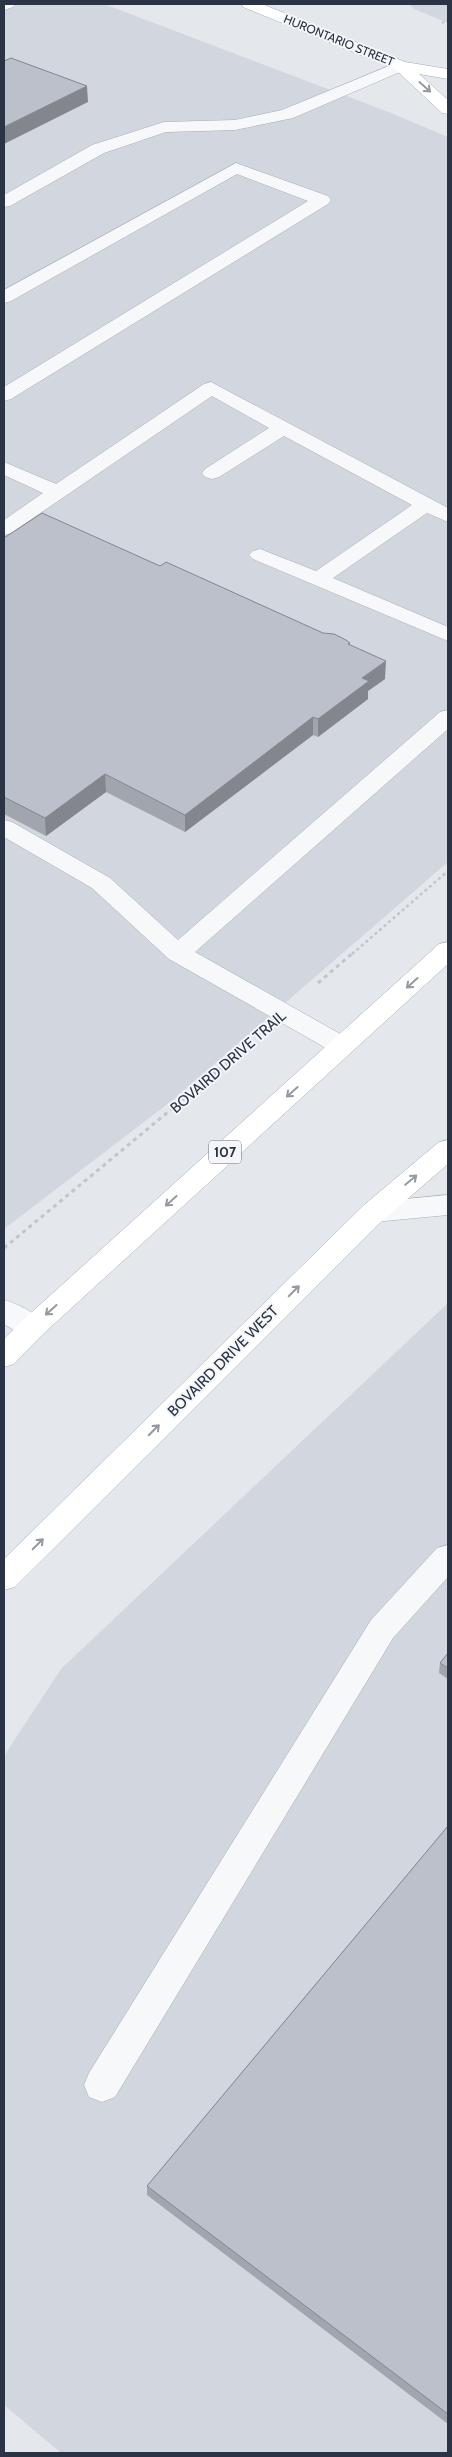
<svg xmlns="http://www.w3.org/2000/svg" width="452" height="2457" viewBox="0 0 452 2457" font-family="Cabin,sans-serif">
<style>
.built{fill:#d2d6de}
.lines{fill:none;stroke-linecap:round;stroke-linejoin:round}
.minor-casing{stroke:#a9aeb7;stroke-width:1}
.major-casing{stroke:#a3abb8;stroke-width:1}
.path-far2{stroke:#c2c5cb;stroke-width:2;stroke-dasharray:2.5 2.5;stroke-linecap:butt}
.path-far1{stroke:#c2c5cb;stroke-width:2.5;stroke-dasharray:3 3;stroke-linecap:butt}
.path{stroke:#c2c5cb;stroke-width:3;stroke-dasharray:4 4;stroke-linecap:butt}
.minor{fill:#f7f8fa;fill-rule:evenodd}
.major{fill:#fff;fill-rule:evenodd}
.wall{fill:#a1a5ae}
.shaded-wall{fill:#83868d}
.building{fill:#bbc0ca;stroke:#83868d}
.oneway{stroke:#959aa2}
.labels{text-anchor:middle;dominant-baseline:central;stroke-width:4;stroke-linejoin:round;paint-order:stroke}
.far-street-label{font-size:12px;fill:#2b3445;stroke:#f4f6f9}
.shield{fill:#f4f6f9;stroke:#676e7b;stroke-width:1}
.shield-label{font-size:14px;font-weight:bold;fill:#2b3445}
.street-label{font-size:15px;fill:#2b3445;stroke:#f4f6f9}
</style>
<rect width="100%" height="100%" fill="#e4e7ec"/>
<path class="built" d="M 4,4 L 104,4 L 391,113 L 448,137 L 448,862 L 174,1099 L 4,1229 Z
M 409,4 L 448,4 L 448,23 L 414,9 Z
M 448,1303 L 448,2453 L 61,2453 L 4,2405 L 4,1756 L 61,1669 Z"/>
<g class="lines">
<defs>
<path id="minor" d="M 4,4 L 15,4 L 13,7 L 4,10 Z
M 401,61 L 409,66 L 407,69 L 293,118 L 235,130 L 166,132 L 104,153 L 10,206 L 4,207 L 4,195 L 92,145 L 164,122 L 235,120 L 282,110 Z
M 236,163 L 328,196 L 331,200 L 328,204 L 11,399 L 4,401 L 4,387 L 308,201 L 237,174 L 11,301 L 4,303 L 4,290 Z
M 211,382 L 448,508 L 448,522 L 427,513 L 333,578 L 448,627 L 448,641 L 253,559 L 249,555 L 253,551 L 260,549 L 316,571 L 412,505 L 284,436 L 219,477 L 212,479 L 205,477 L 202,473 L 205,469 L 269,428 L 212,396 L 11,533 L 4,535 L 4,520 L 43,493 L 4,475 L 4,462 L 56,484 L 204,384 Z
M 448,710 L 448,729 L 195,952 L 351,1040 L 355,1046 L 351,1052 L 342,1055 L 333,1052 L 169,959 L 92,888 L 4,837 L 4,820 L 12,822 L 110,878 L 178,940 L 440,712 Z
M 448,1195 L 448,1215 L 374,1222 L 364,1219 L 360,1212 L 364,1205 L 374,1202 Z
M 4,1300 C 19,1304 39,1314 46,1328 L 42,1335 C 26,1340 17,1332 4,1324 Z
M 448,1545 L 448,1577 L 393,1638 L 115,2097 L 102,2102 L 89,2097 L 84,2085 L 89,2073 L 371,1620 L 437,1548 Z"/>
<path id="major" d="M 241,4 L 262,4 L 405,62 L 448,69 L 448,79 L 419,74 L 448,100 L 448,114 L 442,113 L 395,69 L 243,7 Z
M 448,942 L 448,964 L 42,1335 L 14,1364 L 4,1367 L 4,1339 L 22,1321 L 439,944 Z
M 448,1140 L 448,1164 L 384,1219 L 15,1587 L 4,1590 L 4,1559 L 364,1205 L 439,1142 Z"/>
</defs>
<use href="#minor" class="minor-casing"/>
<use href="#major" class="major-casing"/>
<path class="path-far2" d="M 442,23 L 448,20"/>
<path class="path-far1" d="M 352,954 L 448,871"/>
<path class="path" d="M 318,983 L 354,952
M 4,1248 L 250,1044"/>
<use href="#minor" class="minor"/>
<use href="#major" class="major"/>
</g>
<path class="wall" d="M 4,538 L 160,566 L 323,633 L 350,643 L 350,645 L 385,679 L 368,691 L 368,699 L 318,737 L 313,735 L 185,832 L 106,792 L 46,836 L 4,814 Z
M 448,1653 L 448,1679 L 439,1673 L 440,1663 Z
M 448,1826 L 448,2424 L 147,2195 L 147,2186 Z"/>
<path class="shaded-wall" d="M 87,86 L 88,102 L 4,144 L 4,127 Z
M 386,661 L 385,679 L 368,691 L 368,699 L 318,737 L 318,719 L 362,678 Z
M 313,717 L 313,735 L 185,832 L 185,815 Z
M 105,774 L 106,792 L 46,836 L 45,818 Z"/>
<path class="building" d="M 11,58 L 87,86 L 4,127 L 4,61 Z
M 42,513 L 160,566 L 166,562 L 323,633 L 334,634 L 346,640 L 350,643 L 348,644 L 386,661 L 362,678 L 369,681 L 318,719 L 313,717 L 185,815 L 105,774 L 45,818 L 4,797 L 4,538 Z
M 448,1653 L 448,1668 L 440,1663 Z
M 448,1826 L 448,2414 L 147,2186 Z"/>
<defs><path id="oneway-shaft" d="M-6 0H5M1.5-3L5.5 0L1.5 3" fill="none" stroke-width="1.6" stroke-linecap="round" stroke-linejoin="round" transform="scale(1.25)"/></defs>
<g class="oneway">
<use href="#oneway-shaft" transform="translate(425 87) rotate(42)"/>
<use href="#oneway-shaft" transform="translate(412 983) rotate(138)"/>
<use href="#oneway-shaft" transform="translate(292 1092) rotate(138)"/>
<use href="#oneway-shaft" transform="translate(411 1180) rotate(-40)"/>
<use href="#oneway-shaft" transform="translate(171 1201) rotate(138)"/>
<use href="#oneway-shaft" transform="translate(294 1291) rotate(-45)"/>
<use href="#oneway-shaft" transform="translate(51 1310) rotate(138)"/>
<use href="#oneway-shaft" transform="translate(154 1430) rotate(-45)"/>
<use href="#oneway-shaft" transform="translate(38 1544) rotate(-45)"/>
</g>
<g class="labels">
<g class="far-street-label">
<text transform="translate(339 40) rotate(22)">HURONTARIO STREET</text>
</g>
<rect class="shield" x="209" y="1140.5" width="32" height="23" rx="4"/>
<g class="shield-label">
<text x="225" y="1152">107</text>
</g>
<g class="street-label">
<text transform="translate(228 1062) rotate(-41)">BOVAIRD DRIVE TRAIL</text>
<text transform="translate(223 1361) rotate(-45)">BOVAIRD DRIVE WEST</text>
</g>
</g>
<rect width="452" height="2457" fill="none" stroke="#2b3445" stroke-width="10"/>
</svg>
